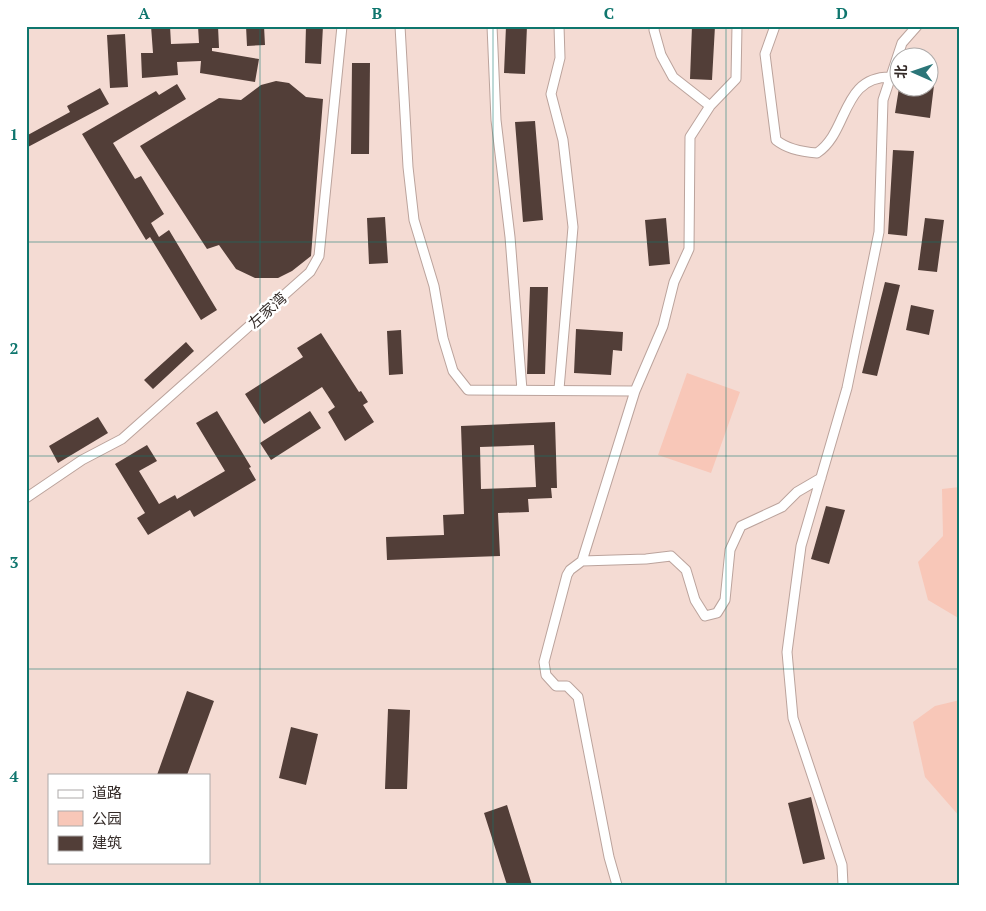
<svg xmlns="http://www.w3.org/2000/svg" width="986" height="911" viewBox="0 0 986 911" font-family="'PT Serif','Noto Sans SC',serif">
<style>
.green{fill:#f8c7b8}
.building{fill:#523e38;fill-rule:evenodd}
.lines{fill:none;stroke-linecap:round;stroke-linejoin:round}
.street-casing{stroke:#bba39c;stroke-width:11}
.street{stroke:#fff;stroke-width:9}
.grid{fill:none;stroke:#0f766e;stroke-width:1;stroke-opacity:0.55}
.labels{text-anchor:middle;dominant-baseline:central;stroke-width:5;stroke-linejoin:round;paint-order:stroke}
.street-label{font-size:15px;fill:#332a27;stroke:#fff}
.neatline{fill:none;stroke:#0f766e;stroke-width:2}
.grid-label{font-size:16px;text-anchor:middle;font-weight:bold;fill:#0f766e}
</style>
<rect width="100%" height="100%" fill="#f4dbd3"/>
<path class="green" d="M 687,373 L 740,392 L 711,473 L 658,455 Z
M 960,487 L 960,619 L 928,600 L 918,562 L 943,536 L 942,489 Z
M 960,700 L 960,817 L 925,777 L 913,722 L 935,706 Z"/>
<path class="building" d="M 151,26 L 170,26 L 171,44 L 199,43 L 198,26 L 218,26 L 219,48 L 212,48 L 212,51 L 259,59 L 255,82 L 200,73 L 201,61 L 177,62 L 178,75 L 142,78 L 141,53 L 153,53 Z
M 246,26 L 264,26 L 265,45 L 247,46 Z
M 306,26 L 323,26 L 321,64 L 305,63 Z
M 506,26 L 527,26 L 525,74 L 504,73 Z
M 692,26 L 715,26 L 712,80 L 690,79 Z
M 125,34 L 128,87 L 110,88 L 107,35 Z
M 352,63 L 370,63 L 369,154 L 351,154 Z
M 928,68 L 936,69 L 930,118 L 895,113 L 899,88 L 928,88 Z
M 276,81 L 289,83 L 306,97 L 323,99 L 311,256 L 292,271 L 278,278 L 255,278 L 236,269 L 219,245 L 207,249 L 140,146 L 219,98 L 241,100 L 261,85 Z
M 177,84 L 186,99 L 113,143 L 135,179 L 141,176 L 164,214 L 151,223 L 159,237 L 169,230 L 217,310 L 201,320 L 150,237 L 146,240 L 82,134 L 156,91 L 159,95 Z
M 100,88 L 109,104 L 26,148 L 26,136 L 70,112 L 67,106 Z
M 535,121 L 543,220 L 523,222 L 515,122 Z
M 893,150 L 914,151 L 907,236 L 888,234 Z
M 385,217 L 388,263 L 369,264 L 367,218 Z
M 666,218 L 670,264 L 649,266 L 645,220 Z
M 925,218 L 944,220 L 937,272 L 918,270 Z
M 885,282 L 900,285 L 877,376 L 862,373 Z
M 530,287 L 548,287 L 545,374 L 527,374 Z
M 911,305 L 934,310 L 929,335 L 906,330 Z
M 576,329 L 623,332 L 622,351 L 613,350 L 611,375 L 574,373 Z
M 401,330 L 403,374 L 389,375 L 387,331 Z
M 321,333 L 359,392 L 361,391 L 368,402 L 363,405 L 374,422 L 345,441 L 328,412 L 335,407 L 322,387 L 264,424 L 245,394 L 303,357 L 297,348 Z
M 186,342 L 194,351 L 153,389 L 144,380 Z
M 217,411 L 251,467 L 249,468 L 256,480 L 194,517 L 190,510 L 148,535 L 137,518 L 145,513 L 115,464 L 147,445 L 157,461 L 139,471 L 159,504 L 175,495 L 177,499 L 225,471 L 196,423 Z
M 310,411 L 321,428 L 271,460 L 260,443 Z
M 98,417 L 108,433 L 58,463 L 49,446 Z
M 555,422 L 557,488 L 551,488 L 552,498 L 528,499 L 529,512 L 498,513 L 500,556 L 387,560 L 386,537 L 444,535 L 443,515 L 464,514 L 461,426 ZM 534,445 L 536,487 L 481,489 L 480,447 Z
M 826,506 L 845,510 L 829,564 L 811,559 Z
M 187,691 L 214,701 L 187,775 L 157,775 Z
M 388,709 L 410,710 L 407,789 L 385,789 Z
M 291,727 L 318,734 L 306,785 L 279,778 Z
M 811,797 L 825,859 L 803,864 L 788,803 Z
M 507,805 L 532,885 L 507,885 L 484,813 Z"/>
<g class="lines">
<defs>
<path id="street" d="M 400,26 L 408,167 L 414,220 L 434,286 L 443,338 L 453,371 L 468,390 L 635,391
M 492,26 L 496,120 L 510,237 L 522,390
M 559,26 L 560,58 L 551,94 L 563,140 L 573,227 L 559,389
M 655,26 L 654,30 L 661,55 L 673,77 L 710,106
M 775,26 L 765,54 L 776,140 C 787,149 803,152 817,153 C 849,132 841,76 891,77
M 26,498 L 82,460 L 122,439 L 310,272 L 319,256 L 342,26
M 582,561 L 635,391 L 663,326 L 674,282 L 689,249 L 690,137 L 710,106 L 736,79 L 737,26
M 617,885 L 609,857 L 578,697 L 567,686 L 556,686 L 546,675 L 544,662 L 567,575 L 570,570 L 582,561 L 646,559 L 671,556 L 686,570 L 695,600 L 705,616 L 717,613 L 725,600 L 730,550 L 741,526 L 782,507 L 797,492 L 821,478
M 843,885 L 842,865 L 793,718 L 787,652 L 801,546 L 847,388 L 879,232 L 883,100 L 902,43 L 917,26"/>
</defs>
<use href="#street" class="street-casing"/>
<use href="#street" class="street"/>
</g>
<path class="grid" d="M 260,26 L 260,885M 493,26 L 493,885M 726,26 L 726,885M 26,242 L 960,242M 26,456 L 960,456M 26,669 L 960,669"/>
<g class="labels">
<g class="street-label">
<text transform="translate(267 310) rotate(-42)">左家湾</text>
</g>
</g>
<rect width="986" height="911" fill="none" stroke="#ffffff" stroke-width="55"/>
<rect x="48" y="774" width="162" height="90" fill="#ffffff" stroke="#adaaa9"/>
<rect x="58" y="790" width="25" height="8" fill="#ffffff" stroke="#adaaa9"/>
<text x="92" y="798" font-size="15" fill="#332a27">道路</text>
<rect x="58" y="811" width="25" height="15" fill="#f8c7b8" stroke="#adaaa9"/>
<text x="92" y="824" font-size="15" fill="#332a27">公园</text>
<rect x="58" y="836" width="25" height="15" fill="#523e38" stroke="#adaaa9"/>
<text x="92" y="848" font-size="15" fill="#332a27">建筑</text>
<g transform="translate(914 72) rotate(272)"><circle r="24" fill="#ffffff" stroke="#adaaa9"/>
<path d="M0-4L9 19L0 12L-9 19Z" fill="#2b7578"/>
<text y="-8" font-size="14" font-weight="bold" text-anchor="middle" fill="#332a27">北</text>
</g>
<rect x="28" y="28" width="930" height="856" class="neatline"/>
<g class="grid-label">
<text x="144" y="19">A</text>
<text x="377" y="19">B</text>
<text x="609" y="19">C</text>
<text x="842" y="19">D</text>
<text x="14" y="140">1</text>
<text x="14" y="354">2</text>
<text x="14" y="568">3</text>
<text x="14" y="782">4</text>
</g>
</svg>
